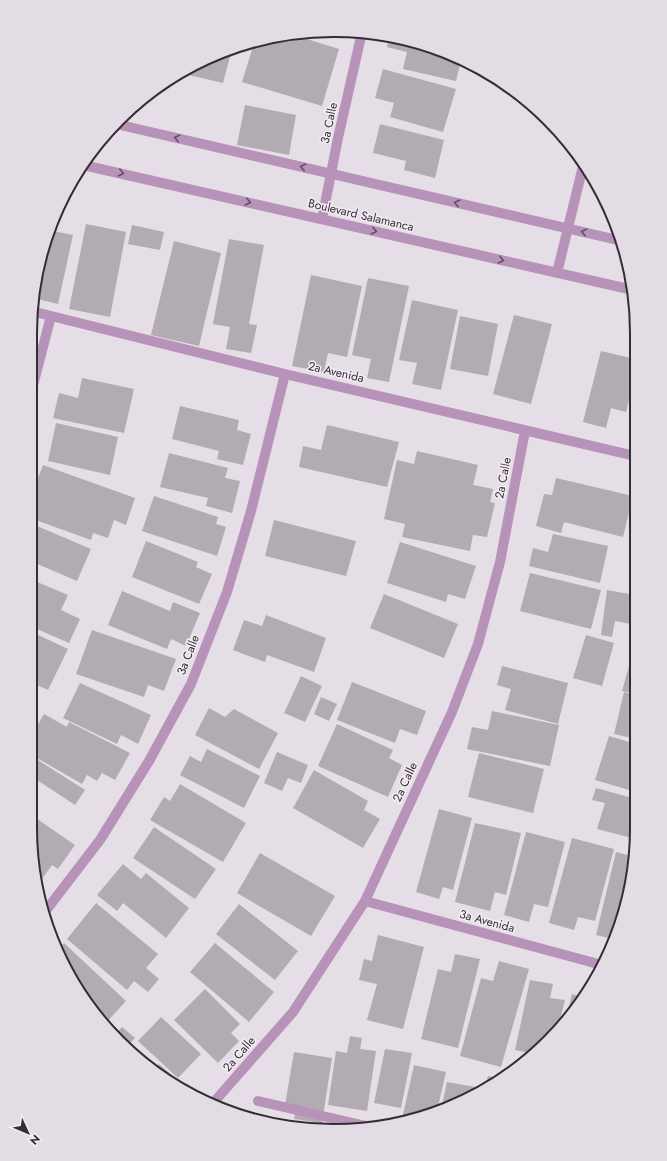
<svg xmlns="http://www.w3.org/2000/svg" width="667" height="1161" viewBox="0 0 667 1161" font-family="Jost,sans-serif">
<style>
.building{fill:#b3abb3}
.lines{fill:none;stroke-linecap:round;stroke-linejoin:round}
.street{stroke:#b893b9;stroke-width:10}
.oneway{stroke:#615261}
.labels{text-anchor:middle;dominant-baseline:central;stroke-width:3;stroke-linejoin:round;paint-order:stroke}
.street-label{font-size:12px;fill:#322f32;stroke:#f4ebf4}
.rim{fill:none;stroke:#322f32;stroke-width:2}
</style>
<rect width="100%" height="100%" fill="#e6dee6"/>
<path class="building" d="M 291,34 L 339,49 L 322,106 L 242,82 L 255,40 Z
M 389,36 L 431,46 L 461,60 L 456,81 L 403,69 L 407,52 L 387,47 Z
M 232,49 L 223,83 L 180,73 L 199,61 Z
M 383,69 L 456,89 L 443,132 L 390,117 L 394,103 L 375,98 Z
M 245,105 L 296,115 L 289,155 L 237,145 Z
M 380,124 L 444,140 L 435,178 L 404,170 L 406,161 L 373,153 Z
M 86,224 L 126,232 L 110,317 L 69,309 Z
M 132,225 L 164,232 L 160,250 L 128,244 Z
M 49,230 L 73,235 L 58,304 L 37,299 L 41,278 L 38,277 L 46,236 Z
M 229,239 L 264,245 L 249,324 L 257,325 L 251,353 L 226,349 L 230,327 L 213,324 Z
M 174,241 L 221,253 L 199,346 L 151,335 Z
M 311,275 L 362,286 L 347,357 L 328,353 L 324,372 L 292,366 Z
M 368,278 L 409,286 L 389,382 L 367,378 L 371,359 L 352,355 Z
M 412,300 L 458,310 L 441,390 L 412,384 L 417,363 L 399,360 Z
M 514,315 L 552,324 L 531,404 L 493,394 Z
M 460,316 L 498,324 L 488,376 L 450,369 Z
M 601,351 L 635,359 L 635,377 L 626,412 L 611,408 L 606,428 L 583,422 Z
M 82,378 L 134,389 L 124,433 L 53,418 L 59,393 L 78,398 Z
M 635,400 L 635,416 L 630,415 Z
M 180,406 L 239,420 L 237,430 L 251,434 L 243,465 L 217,459 L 219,451 L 172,439 Z
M 56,423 L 118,437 L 110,475 L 48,461 Z
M 327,425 L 399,442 L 387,487 L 299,467 L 303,446 L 321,450 Z
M 417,451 L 478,465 L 473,485 L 493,489 L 490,502 L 495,503 L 487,537 L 473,535 L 470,551 L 402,537 L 405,524 L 384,519 L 397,460 L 414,464 Z
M 169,453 L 228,468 L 225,478 L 240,481 L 232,513 L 206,506 L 208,498 L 160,487 Z
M 43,465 L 135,498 L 126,525 L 114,520 L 108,538 L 93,533 L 91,540 L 30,518 L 30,498 Z
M 556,478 L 633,496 L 623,537 L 564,522 L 561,533 L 536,526 L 544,494 L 552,495 Z
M 154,496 L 218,517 L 216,524 L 226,527 L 217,556 L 142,531 Z
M 274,520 L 356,541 L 346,576 L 265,556 Z
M 30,523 L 91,549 L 77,581 L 35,563 L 30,570 Z
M 553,534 L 608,546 L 600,583 L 529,566 L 533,548 L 548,552 Z
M 146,541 L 198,562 L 196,567 L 212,574 L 199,604 L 132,577 Z
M 400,542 L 476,566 L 465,599 L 448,594 L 446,602 L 387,583 Z
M 530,573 L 601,590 L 591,629 L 520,611 Z
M 30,579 L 68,595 L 61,610 L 80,619 L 69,643 L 30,626 Z
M 607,590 L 635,595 L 630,624 L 615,621 L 612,637 L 601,635 Z
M 122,591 L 170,611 L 173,602 L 200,613 L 186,646 L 171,639 L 167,649 L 108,625 Z
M 384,594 L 458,624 L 444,658 L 370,628 Z
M 266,615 L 326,638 L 314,672 L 267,655 L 265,662 L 233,650 L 244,620 L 262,626 Z
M 92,630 L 176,659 L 164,691 L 148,685 L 144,697 L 76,674 Z
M 30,631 L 68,649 L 48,690 L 30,682 Z
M 586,635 L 614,643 L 602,686 L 573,678 Z
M 634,648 L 636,648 L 636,694 L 622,691 Z
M 502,666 L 568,683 L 558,724 L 505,710 L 511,689 L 497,685 Z
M 301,676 L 322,686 L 305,722 L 284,713 Z
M 352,682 L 426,711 L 417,735 L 400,729 L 395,743 L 337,720 Z
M 80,683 L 151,715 L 138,744 L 121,735 L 117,744 L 63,718 Z
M 624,692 L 636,695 L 636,739 L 614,734 Z
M 321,697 L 337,704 L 329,721 L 314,714 Z
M 209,708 L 225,717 L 234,709 L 278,733 L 259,769 L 195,735 Z
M 492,711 L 559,725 L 550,766 L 467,749 L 472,727 L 488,730 Z
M 44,714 L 67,727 L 69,722 L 130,753 L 115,780 L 102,773 L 97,781 L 87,775 L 82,784 L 30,754 L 30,738 Z
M 337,724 L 393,750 L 389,758 L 402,765 L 388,797 L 318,766 Z
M 609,736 L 636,744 L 636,792 L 595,780 Z
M 207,749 L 260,776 L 244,808 L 180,775 L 190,756 L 201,762 Z
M 277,752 L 308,765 L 301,783 L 288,778 L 282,791 L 264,783 Z
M 479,753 L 544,769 L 533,813 L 468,797 Z
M 30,755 L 85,790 L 75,805 L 37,780 L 30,791 Z
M 314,770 L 368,801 L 364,810 L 380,819 L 363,848 L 293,808 Z
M 180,784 L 246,823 L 223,862 L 150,820 L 164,797 L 170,801 Z
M 596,788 L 636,799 L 636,839 L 597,829 L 605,803 L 592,800 Z
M 439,809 L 472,818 L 453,890 L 443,887 L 439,899 L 416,892 Z
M 30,814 L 75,845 L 58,869 L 52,865 L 42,879 L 38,877 L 30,828 Z
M 475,823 L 521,833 L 506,895 L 495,892 L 490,911 L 455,902 Z
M 154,827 L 216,869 L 195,899 L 133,858 Z
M 526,832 L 565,842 L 548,907 L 534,904 L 529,922 L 504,915 Z
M 572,838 L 614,849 L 595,921 L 578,917 L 574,930 L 549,923 Z
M 616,852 L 635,857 L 627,906 L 613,939 L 596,935 Z
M 260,853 L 335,896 L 311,936 L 237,893 Z
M 123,864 L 141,879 L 146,873 L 189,908 L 166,938 L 123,903 L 117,911 L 97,895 Z
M 96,903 L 158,954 L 146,968 L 159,979 L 148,992 L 134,981 L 127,990 L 67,939 Z
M 239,904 L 298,951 L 275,980 L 216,934 Z
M 378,935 L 424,947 L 403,1029 L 367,1020 L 377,984 L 359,980 L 364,959 L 372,961 Z
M 64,943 L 126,1001 L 105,1024 L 93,1012 L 59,949 Z
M 215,943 L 274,992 L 249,1022 L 190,972 Z
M 455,954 L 480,959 L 458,1048 L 421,1039 L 438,969 L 451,972 Z
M 499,961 L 529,969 L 501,1067 L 460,1056 L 481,978 L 493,981 Z
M 530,980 L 553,984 L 550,998 L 565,1000 L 559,1024 L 535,1054 L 515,1050 Z
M 205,989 L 240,1024 L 231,1033 L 239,1041 L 218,1063 L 174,1020 Z
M 572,994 L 582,997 L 567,1015 Z
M 161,1017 L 201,1054 L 178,1078 L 138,1041 Z
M 122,1027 L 135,1038 L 128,1045 L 116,1034 Z
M 350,1036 L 362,1038 L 360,1049 L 376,1051 L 367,1111 L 328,1105 L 336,1051 L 347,1053 Z
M 385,1049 L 412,1053 L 401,1108 L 374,1103 Z
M 294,1052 L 332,1058 L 322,1123 L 294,1119 L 296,1107 L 285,1105 Z
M 159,1064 L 187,1089 L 186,1090 L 165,1080 L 154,1070 Z
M 414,1065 L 446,1072 L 437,1111 L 402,1119 Z
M 488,1076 L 498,1078 L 485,1086 Z
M 447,1082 L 481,1088 L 449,1108 L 441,1110 Z"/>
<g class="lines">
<path class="street" d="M 116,124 L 622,241
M 83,165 L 633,290
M 322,219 L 338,138 L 362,32
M 557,273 L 584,162
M 31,311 L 285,374 L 635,456
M 31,393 L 51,316
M 365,901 L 602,965
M 44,913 L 100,840 L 149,761 L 191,684 L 227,592 L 251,511 L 285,374
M 258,1101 L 370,1127
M 214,1102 L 293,1012 L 365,901 L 452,712 L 478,644 L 500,562 L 525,431"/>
</g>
<defs><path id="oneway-chevron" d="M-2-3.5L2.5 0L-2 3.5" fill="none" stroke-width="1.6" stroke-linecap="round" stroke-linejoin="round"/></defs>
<g class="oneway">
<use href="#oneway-chevron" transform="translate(177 138) rotate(-167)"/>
<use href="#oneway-chevron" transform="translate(303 167) rotate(-167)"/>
<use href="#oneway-chevron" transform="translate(121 173) rotate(13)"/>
<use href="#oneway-chevron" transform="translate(248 202) rotate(13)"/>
<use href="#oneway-chevron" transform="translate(457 203) rotate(-167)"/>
<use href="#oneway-chevron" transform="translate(374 231) rotate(13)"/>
<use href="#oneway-chevron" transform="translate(584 232) rotate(-167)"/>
<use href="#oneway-chevron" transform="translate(501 260) rotate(13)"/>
</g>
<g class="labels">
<g class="street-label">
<text transform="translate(329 123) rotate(-78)">3a Calle</text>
<text transform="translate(361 215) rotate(13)">Boulevard Salamanca</text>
<text transform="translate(336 372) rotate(13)">2a Avenida</text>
<text transform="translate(503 478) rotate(-79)">2a Calle</text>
<text transform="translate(188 655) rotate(-69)">3a Calle</text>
<text transform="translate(405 782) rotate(-65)">2a Calle</text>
<text transform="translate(487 921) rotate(15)">3a Avenida</text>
<text transform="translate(239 1054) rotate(-49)">2a Calle</text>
</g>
</g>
<path d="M0 0H667V1161H0ZM333 37H334A296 296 0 0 1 630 333V828A296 296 0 0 1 334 1124H333A296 296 0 0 1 37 828V333A296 296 0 0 1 333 37Z" fill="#e4dce4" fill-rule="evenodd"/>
<path class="rim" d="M333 37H334A296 296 0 0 1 630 333V828A296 296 0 0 1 334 1124H333A296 296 0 0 1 37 828V333A296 296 0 0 1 333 37Z"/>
<g transform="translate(28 1133) rotate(134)" stroke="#f4ebf4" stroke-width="3" paint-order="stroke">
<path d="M0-3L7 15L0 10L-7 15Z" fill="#322f32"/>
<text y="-6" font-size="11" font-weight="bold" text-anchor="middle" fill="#322f32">N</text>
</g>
</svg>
